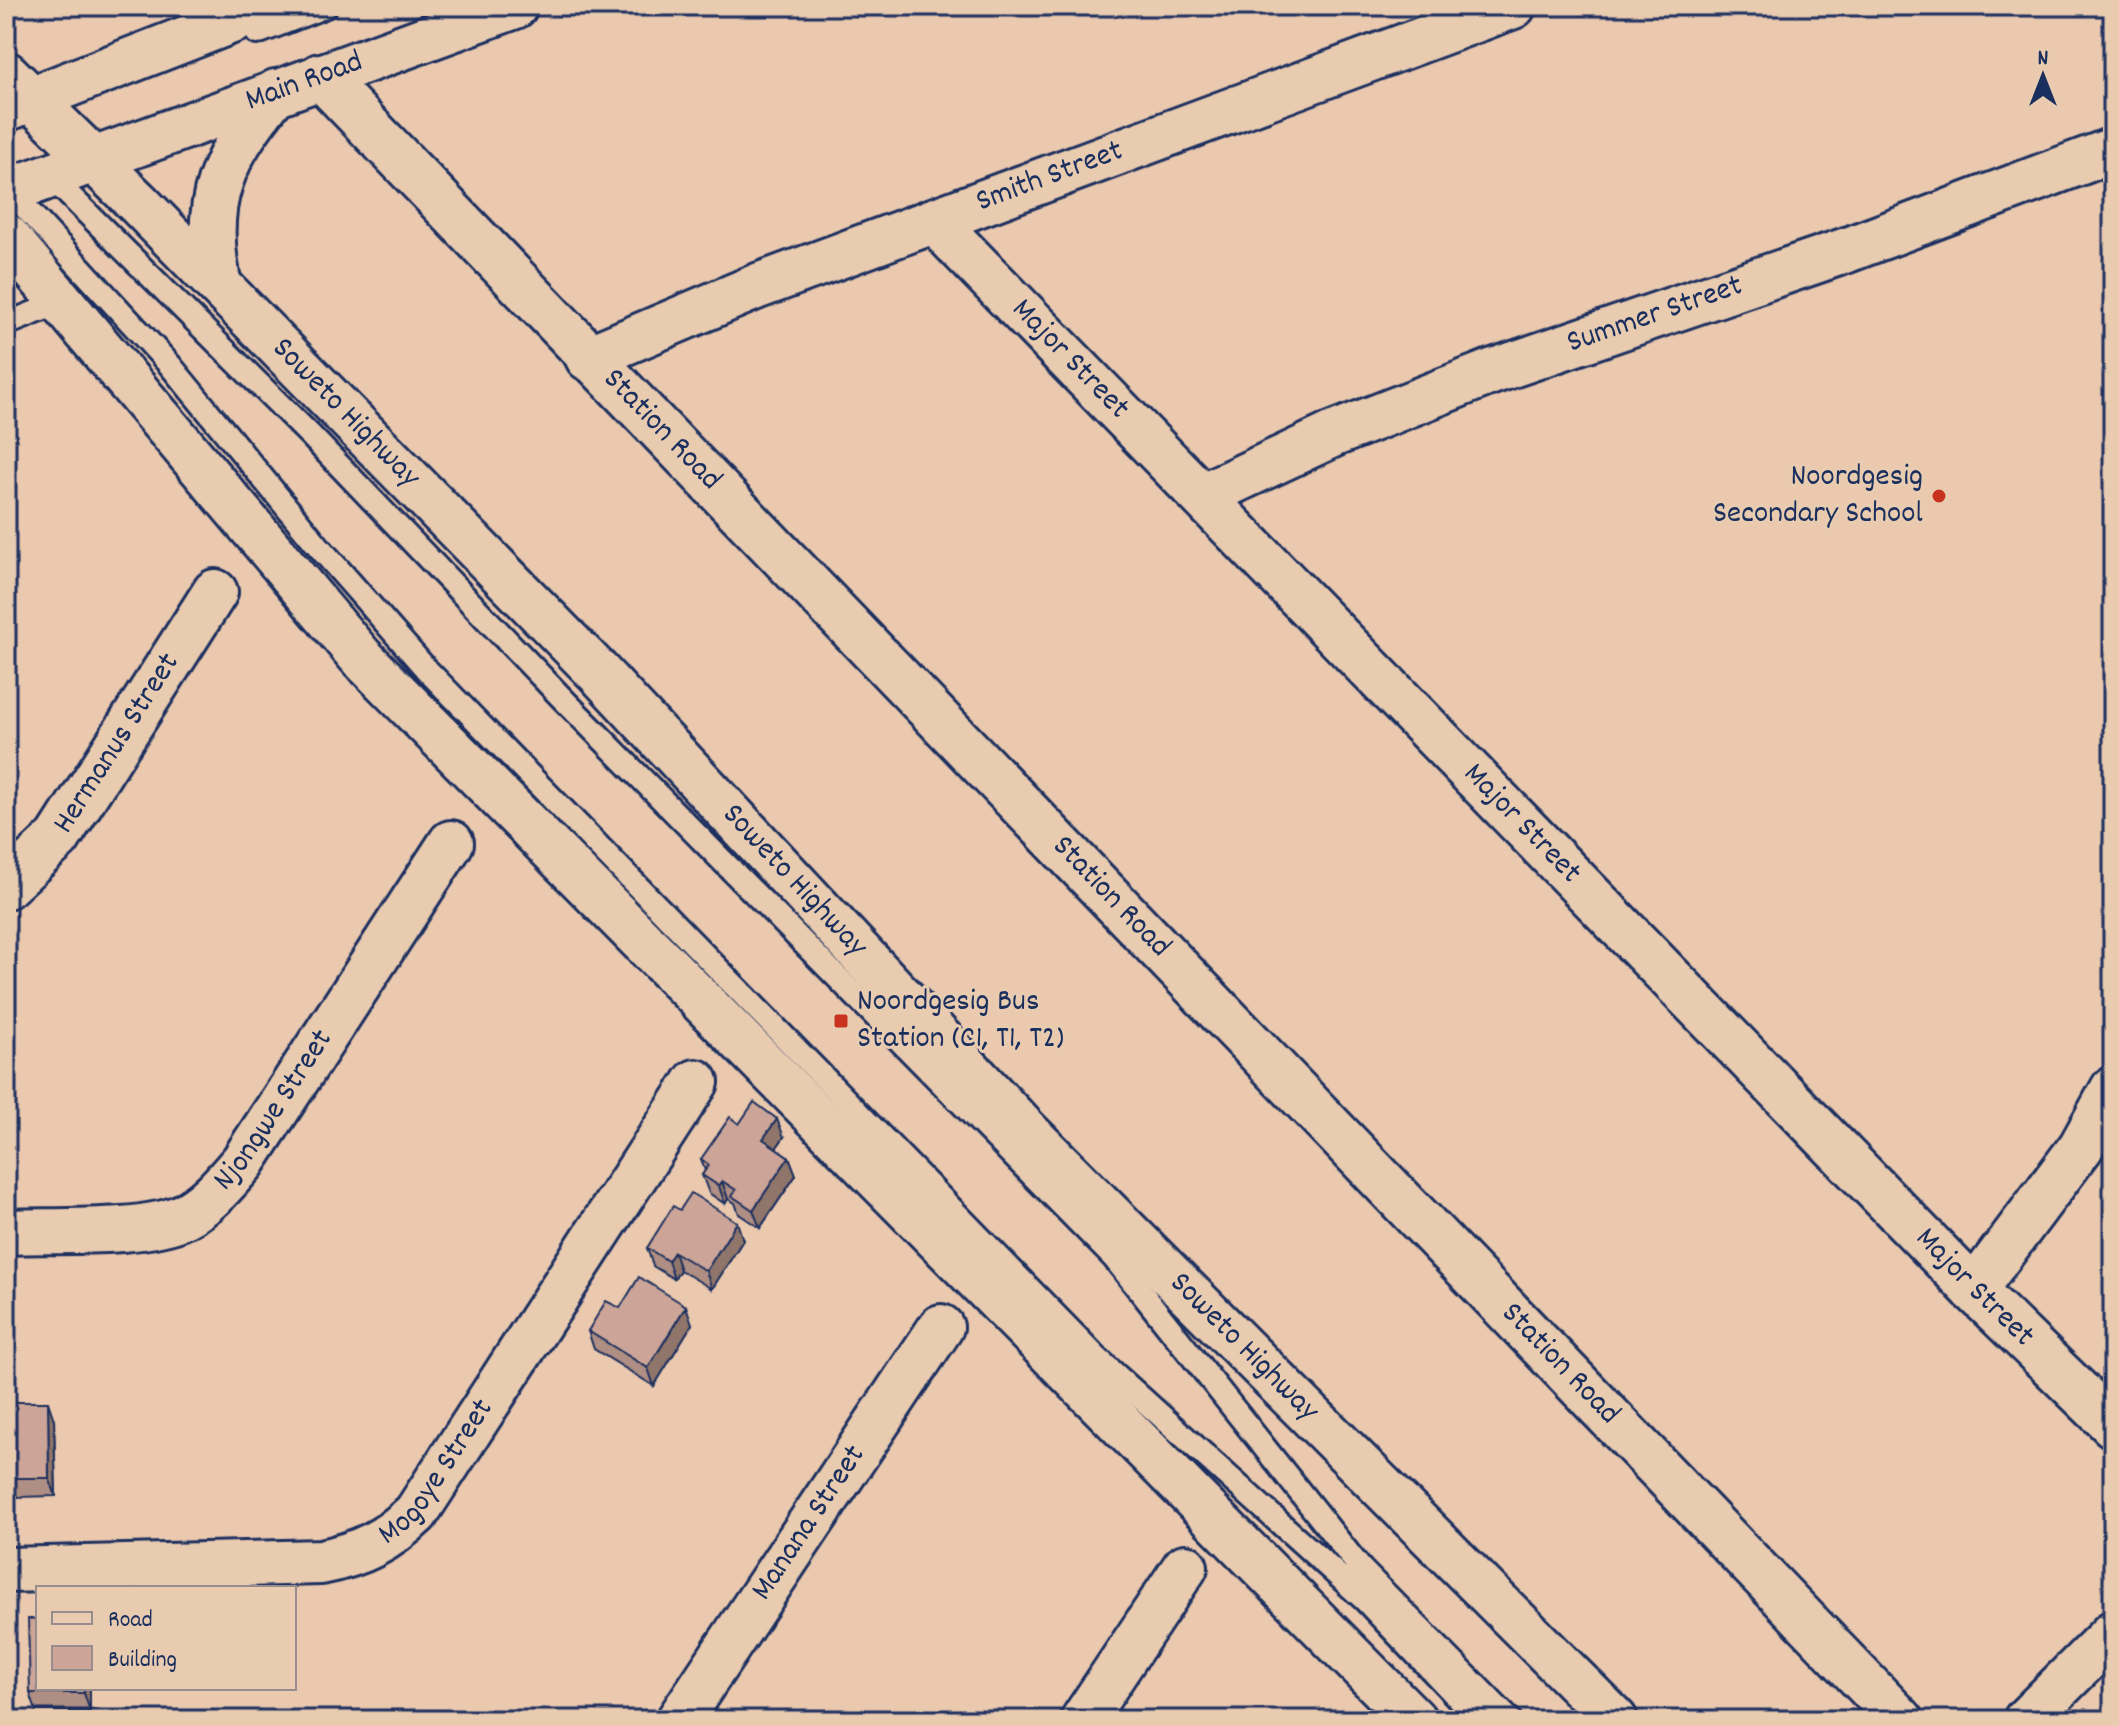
<svg xmlns="http://www.w3.org/2000/svg" width="2119" height="1726" viewBox="0 0 2119 1726" font-family="Dekko,sans-serif">
<style>
.lines{fill:none;stroke-linecap:round;stroke-linejoin:round}
.lane-casing{stroke:#1b2f5e;stroke-width:28}
.street-casing{stroke:#1b2f5e;stroke-width:50}
.secondary-casing{stroke:#1b2f5e;stroke-width:50}
.lane{stroke:#e9ccb0;stroke-width:22}
.street{stroke:#e9ccb0;stroke-width:44}
.secondary{stroke:#e9ccb0;stroke-width:44}
.wall{fill:#af8e83;stroke:#1b2f5e;stroke-width:2}
.shaded-wall{fill:#8f746a;stroke:#1b2f5e;stroke-width:2}
.building{fill:#cca598;stroke:#1b2f5e;stroke-width:2}
.poi-dot{fill:#c8321e;stroke:#e9ccb0;stroke-width:3}
.labels{text-anchor:middle;dominant-baseline:central;stroke-width:6;stroke-linejoin:round;paint-order:stroke}
.street-label{font-size:32px;fill:#1b2f5e;stroke:#e9ccb0}
.poi-label{font-size:32px;fill:#1b2f5e;stroke:#e9ccb0;text-anchor:end}
</style>
<rect width="100%" height="100%" fill="#ebc9ae"/>
<filter id="ink" filterUnits="userSpaceOnUse"><feTurbulence type="fractalNoise" baseFrequency=".0125" numOctaves="2"/><feDisplacementMap in="SourceGraphic" scale="16" xChannelSelector="R" yChannelSelector="G"/><feConvolveMatrix kernelMatrix="1 2 1 2 8 2 1 2 1" color-interpolation-filters="sRGB"/></filter>
<g filter="url(#ink)">
<g class="lines">
<defs>
<path id="lane" d="M 257,33 L 326,6
M 50,176 L 311,436 L 561,697 L 1114,1258 L 1361,1569 L 1510,1720
M 10,191 L 170,365 L 320,548 L 427,670 L 1097,1358 L 1364,1599 L 1479,1720
M 6,324 L 64,301"/>
<g id="street">
<path id="s1" d="M 320,76 L 1901,1720"/>
<path id="s2" d="M 934,221 L 1974,1290 L 2113,1425"/>
<path id="s3" d="M 588,358 L 758,286 L 1513,6"/>
<path id="s4" d="M 1204,495 L 1334,434 L 1491,372 L 1847,250 L 2113,150"/>
<path id="s5" d="M 6,886 L 58,838 L 215,592"/>
<path id="s6" d="M 6,1232 C 52,1230 146,1235 184,1216 C 209,1203 225,1182 243,1162 L 451,843"/>
<path d="M 1974,1290 L 2081,1147 L 2113,1089"/>
<path id="s7" d="M 6,1570 L 321,1562 C 361,1554 387,1541 416,1513 L 696,1082"/>
<path id="s8" d="M 679,1720 L 941,1327"/>
<path d="M 1083,1720 L 1185,1567"/>
<path d="M 2026,1720 L 2113,1633"/>
</g>
<g id="secondary">
<path id="s9" d="M 6,74 L 139,204 L 597,671 L 1028,1133 L 1615,1720"/>
<path d="M 8,108 L 270,6"/>
<path id="s10" d="M 6,192 L 515,6"/>
<path d="M 6,236 L 360,656 L 1414,1720"/>
<path d="M 219,285 C 200,201 223,156 276,92"/>
</g>
</defs>
<use href="#lane" class="lane-casing"/>
<use href="#street" class="street-casing"/>
<use href="#secondary" class="secondary-casing"/>
<use href="#lane" class="lane"/>
<use href="#street" class="street"/>
<use href="#secondary" class="secondary"/>
</g>
<path class="wall" d="M 784,1137 L 776,1148 L 789,1157 L 796,1175 L 760,1228 L 739,1214 L 735,1203 L 728,1199 L 725,1204 L 709,1193 L 702,1175 L 705,1171 L 701,1159 Z
M 743,1240 L 712,1289 L 680,1270 L 674,1279 L 653,1266 L 647,1248 Z
M 620,1308 L 692,1324 L 654,1386 L 594,1349 L 588,1331 Z
M 54,1420 L 56,1496 L 14,1497 L 8,1478 Z
M 38,1688 L 90,1688 L 90,1711 L 36,1711 L 30,1693 Z"/>
<path class="shaded-wall" d="M 777,1119 L 784,1137 L 770,1157 L 763,1139 Z
M 789,1157 L 796,1175 L 760,1228 L 753,1210 Z
M 722,1181 L 728,1199 L 725,1204 L 719,1186 Z
M 737,1222 L 743,1240 L 712,1289 L 706,1271 Z
M 674,1252 L 680,1270 L 674,1279 L 668,1261 Z
M 686,1306 L 692,1324 L 654,1386 L 648,1368 Z
M 48,1402 L 54,1420 L 56,1496 L 49,1478 Z
M 84,1688 L 90,1688 L 90,1711 L 84,1693 Z"/>
<path class="building" d="M 754,1102 L 777,1119 L 763,1139 L 789,1157 L 753,1210 L 732,1196 L 736,1190 L 722,1181 L 719,1186 L 702,1175 L 709,1165 L 701,1159 L 730,1117 L 739,1124 Z
M 691,1193 L 737,1222 L 706,1271 L 674,1252 L 668,1261 L 647,1248 L 673,1206 L 680,1210 Z
M 639,1277 L 686,1306 L 648,1368 L 588,1331 L 606,1301 L 620,1308 Z
M 7,1402 L 48,1402 L 49,1478 L 8,1478 Z
M 28,1619 L 38,1619 L 38,1688 L 84,1688 L 84,1693 L 30,1693 Z"/>
</g>
<g class="poi-dot">
<circle cx="1939" cy="496" r="8"/>
<rect x="833" y="1013" width="16" height="16" rx="4"/>
</g>
<g class="labels">
<g class="street-label">
<text stroke="none"><textPath href="#s10" startOffset="318">Main Road</textPath></text>
<text stroke="none"><textPath href="#s3" startOffset="496">Smith Street</textPath></text>
<text stroke="none"><textPath href="#s4" startOffset="486">Summer Street</textPath></text>
<text stroke="none"><textPath href="#s2" startOffset="194">Major Street</textPath></text>
<text stroke="none"><textPath href="#s9" startOffset="480">Soweto Highway</textPath></text>
<text stroke="none"><textPath href="#s1" startOffset="492">Station Road</textPath></text>
<text stroke="none"><textPath href="#s5" startOffset="182">Hermanus Street</textPath></text>
<text stroke="none"><textPath href="#s2" startOffset="842">Major Street</textPath></text>
<text stroke="none"><textPath href="#s9" startOffset="1128">Soweto Highway</textPath></text>
<text stroke="none"><textPath href="#s1" startOffset="1140">Station Road</textPath></text>
<text stroke="none"><textPath href="#s6" startOffset="320">Njongwe Street</textPath></text>
<text stroke="none"><textPath href="#s2" startOffset="1490">Major Street</textPath></text>
<text stroke="none"><textPath href="#s9" startOffset="1776">Soweto Highway</textPath></text>
<text stroke="none"><textPath href="#s1" startOffset="1788">Station Road</textPath></text>
<text stroke="none"><textPath href="#s7" startOffset="468">Mogoye Street</textPath></text>
<text stroke="none"><textPath href="#s8" startOffset="236">Manana Street</textPath></text>
</g>
<g class="poi-label">
<text x="1923" y="478">Noordgesig<tspan x="1923" dy="37">Secondary School</tspan></text>
<text x="857" y="1003" text-anchor="start">Noordgesig Bus<tspan x="857" dy="37">Station (C1, T1, T2)</tspan></text>
</g>
</g>
<rect width="2119" height="1726" fill="none" stroke="#e9ccb0" stroke-width="32"/>
<rect x="16" y="16" width="2087" height="1694" fill="none" stroke="#1b2f5e" stroke-width="3" filter="url(#ink)"/>
<rect x="36" y="1586" width="260" height="104" fill="#e9ccb0" stroke="#978d8f" stroke-width="2"/>
<rect x="52" y="1612" width="40" height="12" fill="#e9ccb0" stroke="#978d8f" stroke-width="2"/>
<text x="108" y="1626" font-size="24" fill="#1b2f5e">Road</text>
<rect x="52" y="1646" width="40" height="24" fill="#cca598" stroke="#978d8f" stroke-width="2"/>
<text x="108" y="1666" font-size="24" fill="#1b2f5e">Building</text>
<g transform="translate(2043 76)" stroke="#e9ccb0" stroke-width="6" paint-order="stroke">
<path d="M0-6L14 30L0 20L-14 30Z" fill="#1b2f5e"/>
<text y="-12" font-size="22" font-weight="bold" text-anchor="middle" fill="#1b2f5e">N</text>
</g>
</svg>
